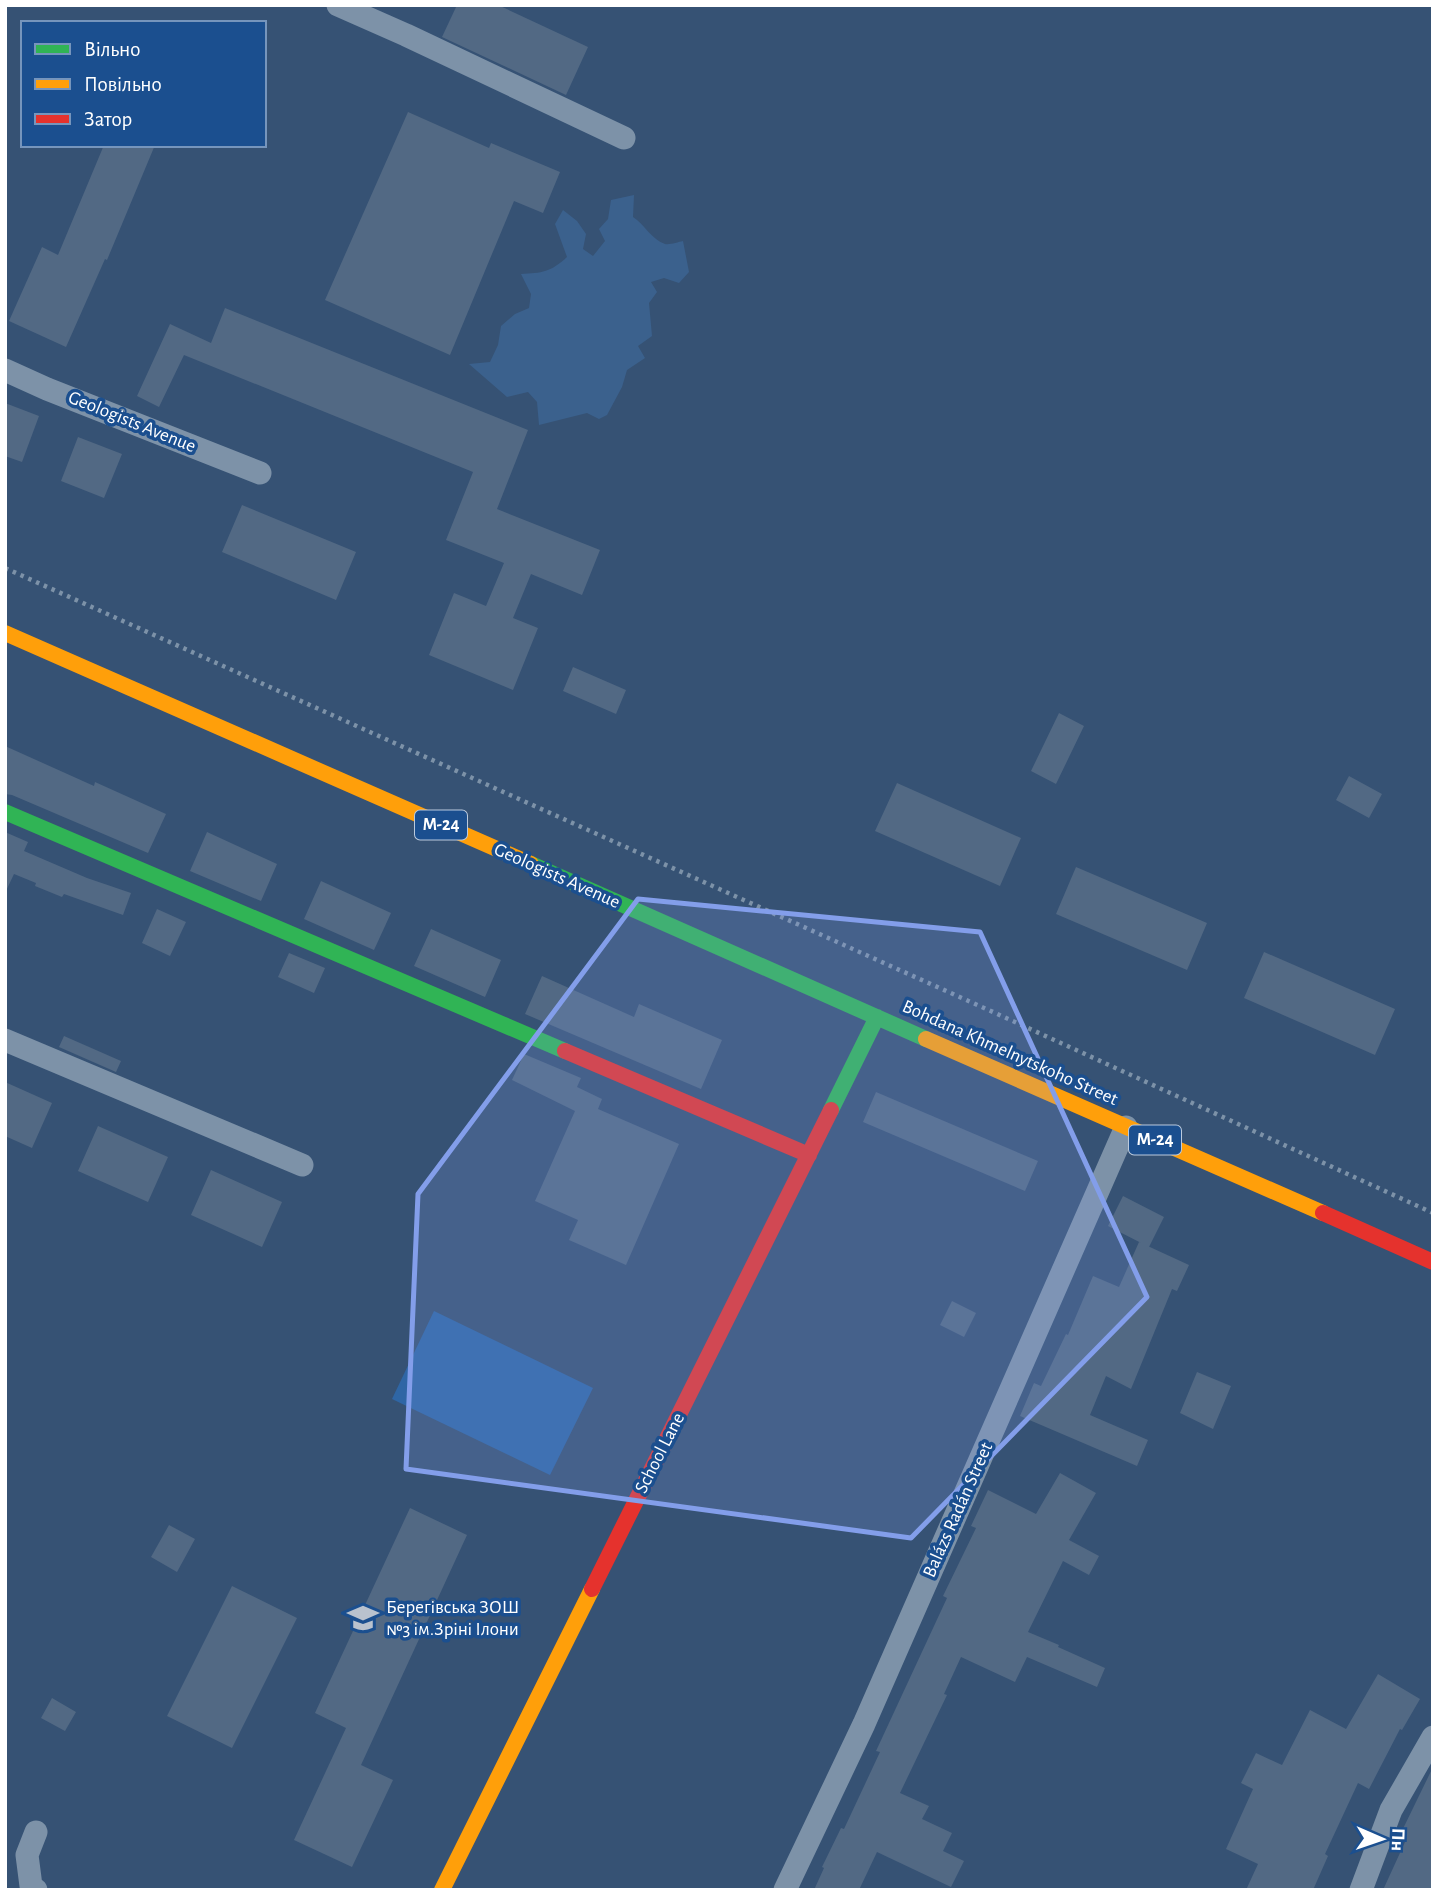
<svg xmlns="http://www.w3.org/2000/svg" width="1438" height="1895" viewBox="0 0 1438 1895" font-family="'Alegreya Sans',sans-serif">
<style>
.green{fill:#2f66a5}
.water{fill:#3b618d}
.building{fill:#526984}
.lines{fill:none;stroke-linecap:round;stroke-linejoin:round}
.path{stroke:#7d92a8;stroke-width:4.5;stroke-dasharray:3.5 5;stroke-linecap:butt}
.street{stroke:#7d92a8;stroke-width:23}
.fast{stroke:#30b455;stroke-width:16}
.slow{stroke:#ff9f0a;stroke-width:16}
.jam{stroke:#e5322d;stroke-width:16}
.marked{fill:#839eea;fill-opacity:0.2;stroke:#839eea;stroke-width:5;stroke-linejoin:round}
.labels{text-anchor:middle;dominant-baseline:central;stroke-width:7;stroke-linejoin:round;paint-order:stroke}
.shield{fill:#1b4f8f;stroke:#bbcadd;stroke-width:2}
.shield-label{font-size:18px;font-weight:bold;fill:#fff}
.street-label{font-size:19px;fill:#fff;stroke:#1b4f8f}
.poi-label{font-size:19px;fill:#fff;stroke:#1b4f8f;text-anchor:start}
</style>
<rect width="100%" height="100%" fill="#365274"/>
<path class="green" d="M 434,1311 L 593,1388 L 550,1475 L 392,1399 Z"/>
<path class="water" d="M 634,195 L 633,217 C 644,224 652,240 665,244 C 670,245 678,242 683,241 L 689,272 L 679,283 L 664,278 L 651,282 L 657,292 L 649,303 L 652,336 L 638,346 L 645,358 L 627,370 L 622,387 L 607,415 L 599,419 L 587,413 L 539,425 L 537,402 L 528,392 L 507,397 L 469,364 L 490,362 L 498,345 L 501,326 L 515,314 L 529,308 L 531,294 L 521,274 C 542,273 551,272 567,257 L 555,224 L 563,210 L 577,221 L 586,234 L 583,249 L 593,256 L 605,241 L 599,229 L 608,219 L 611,200 Z"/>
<path class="building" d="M 457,5 L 498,5 L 588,47 L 566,95 L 442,37 Z
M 408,112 L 489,148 L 491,143 L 560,172 L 543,213 L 514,201 L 450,355 L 325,300 Z
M 104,145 L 155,145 L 107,260 L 105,259 L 66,347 L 9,321 L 42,247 L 58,255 Z
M 225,308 L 528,430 L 497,509 L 600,550 L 582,595 L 531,574 L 513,618 L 538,628 L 513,690 L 429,655 L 454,593 L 486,606 L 504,563 L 446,540 L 473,472 L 184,355 L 159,407 L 137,396 L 170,324 L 211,343 Z
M 5,403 L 39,416 L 22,462 L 5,456 Z
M 78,437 L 122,454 L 104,498 L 61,481 Z
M 242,505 L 356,552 L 336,600 L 222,552 Z
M 573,667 L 626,690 L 616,714 L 563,691 Z
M 1059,713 L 1084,726 L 1056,784 L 1031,771 Z
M 5,746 L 94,786 L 95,782 L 166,814 L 148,853 L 12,795 L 5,794 Z
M 1349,776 L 1382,794 L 1369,818 L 1336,800 Z
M 897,783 L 1021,838 L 1000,886 L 875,831 Z
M 5,832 L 28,842 L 24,851 L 87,878 L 131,893 L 123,915 L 64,894 L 62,897 L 35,886 L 36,883 L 14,874 L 5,893 Z
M 207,832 L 277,864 L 261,901 L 190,871 Z
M 1076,867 L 1207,923 L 1187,970 L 1056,914 Z
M 321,881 L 391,913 L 374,950 L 304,919 Z
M 157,909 L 186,922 L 170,956 L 142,943 Z
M 431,929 L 501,960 L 485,997 L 414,966 Z
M 1264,952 L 1395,1009 L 1375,1055 L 1244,998 Z
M 289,953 L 325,968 L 314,993 L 278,977 Z
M 542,976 L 634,1017 L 639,1004 L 722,1040 L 701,1089 L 525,1014 Z
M 64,1036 L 121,1061 L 116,1072 L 59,1047 Z
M 524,1054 L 581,1078 L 577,1087 L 602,1099 L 598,1109 L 679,1144 L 626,1265 L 569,1240 L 578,1220 L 535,1201 L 575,1111 L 512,1080 Z
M 5,1082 L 52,1103 L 32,1148 L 5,1136 Z
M 876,1092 L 1038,1161 L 1025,1191 L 863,1122 Z
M 98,1126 L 168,1157 L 148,1202 L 78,1171 Z
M 211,1170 L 282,1202 L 262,1247 L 191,1215 Z
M 1123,1196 L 1164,1217 L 1149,1247 L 1108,1226 Z
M 1139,1242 L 1189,1265 L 1177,1291 L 1172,1289 L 1131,1389 L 1106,1376 L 1090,1415 L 1148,1440 L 1137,1466 L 1020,1416 L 1034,1383 L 1041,1386 L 1066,1334 L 1068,1335 L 1093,1276 L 1119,1287 Z
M 952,1301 L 976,1313 L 964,1337 L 940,1325 Z
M 1197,1372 L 1231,1386 L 1213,1429 L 1180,1413 Z
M 1060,1473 L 1096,1493 L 1069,1540 L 1099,1556 L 1089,1575 L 1063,1561 L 1028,1632 L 1059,1645 L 1058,1647 L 1105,1668 L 1097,1687 L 1027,1657 L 1015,1682 L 961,1657 L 944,1694 L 947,1695 L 900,1793 L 929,1806 L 922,1819 L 952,1833 L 943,1851 L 964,1861 L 951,1887 L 877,1852 L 859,1890 L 814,1890 L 824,1868 L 822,1867 L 841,1828 L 844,1829 L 880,1752 L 876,1751 L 947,1598 L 943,1596 L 976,1528 L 971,1526 L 988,1490 L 1036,1514 Z
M 410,1508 L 467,1535 L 361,1765 L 393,1780 L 352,1867 L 294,1840 L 346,1728 L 315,1713 Z
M 169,1525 L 195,1539 L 177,1572 L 151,1557 Z
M 232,1586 L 297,1618 L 232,1748 L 167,1716 Z
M 1378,1674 L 1420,1699 L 1402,1730 L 1400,1729 L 1369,1789 L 1358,1783 L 1325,1854 L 1328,1856 L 1313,1890 L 1246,1890 L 1258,1864 L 1226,1849 L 1253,1789 L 1241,1783 L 1256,1753 L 1282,1765 L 1310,1710 L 1346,1729 Z
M 52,1698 L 76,1712 L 65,1731 L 41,1718 Z
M 1433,1767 L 1433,1890 L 1383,1890 L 1405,1842 L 1398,1839 Z"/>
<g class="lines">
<path class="path" d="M 5,568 L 993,1012 L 1433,1213"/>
<path class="street" d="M 338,5 L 406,35 L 624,138
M 5,370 L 47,389 L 260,473
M 5,1040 L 302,1165
M 36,1832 L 27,1855 L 31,1886 L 36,1890
M 785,1890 L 864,1724 L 1126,1127
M 1361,1890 L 1391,1810 L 1433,1737"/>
<path class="fast" d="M 5,812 L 565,1051
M 531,864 L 926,1039
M 831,1110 L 877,1017"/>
<path class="slow" d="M 5,633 L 531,864
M 926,1039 L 1323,1213
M 442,1890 L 592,1589"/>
<path class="jam" d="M 565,1051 L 809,1155
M 1323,1213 L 1433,1262
M 592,1589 L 831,1110"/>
</g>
<path class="marked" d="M 638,899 L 980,932 L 1147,1297 L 911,1538 L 406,1469 L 418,1194 Z"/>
<defs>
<symbol id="school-bare" viewBox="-9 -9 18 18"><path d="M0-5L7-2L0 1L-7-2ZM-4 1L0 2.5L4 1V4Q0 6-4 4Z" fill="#b9c2ce" stroke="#1b4f8f" stroke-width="2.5" paint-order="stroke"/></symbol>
</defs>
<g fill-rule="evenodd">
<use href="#school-bare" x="341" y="1596" width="44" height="44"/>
</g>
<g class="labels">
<g class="shield">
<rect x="415" y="810.5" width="52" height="29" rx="5"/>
<rect x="1129" y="1125.5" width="52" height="29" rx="5"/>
</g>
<g class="shield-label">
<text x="441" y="825">М-24</text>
<text x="1155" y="1140">М-24</text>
</g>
<g class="street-label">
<text transform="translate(132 422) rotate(22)">Geologists Avenue</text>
<text transform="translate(557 876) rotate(24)">Geologists Avenue</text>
<text transform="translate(1010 1053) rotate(24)">Bohdana Khmelnytskoho Street</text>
<text transform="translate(660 1453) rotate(-63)">School Lane</text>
<text transform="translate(958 1510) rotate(-66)">Balázs Radán Street</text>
</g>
<g class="poi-label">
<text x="386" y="1607">Берегівська ЗОШ<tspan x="386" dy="22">№3 ім.Зріні Ілони</tspan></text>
</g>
</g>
<rect width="1438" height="1895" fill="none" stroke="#ffffff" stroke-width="14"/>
<rect x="21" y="21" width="245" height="126" fill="#1b4f8f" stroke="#7695bc" stroke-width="2"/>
<rect x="35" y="44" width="35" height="10" fill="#30b455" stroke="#7695bc" stroke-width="2"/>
<text x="84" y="56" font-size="21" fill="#ffffff">Вільно</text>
<rect x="35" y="79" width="35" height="10" fill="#ff9f0a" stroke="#7695bc" stroke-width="2"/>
<text x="84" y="91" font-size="21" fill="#ffffff">Повільно</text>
<rect x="35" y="114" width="35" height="10" fill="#e5322d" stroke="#7695bc" stroke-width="2"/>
<text x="84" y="126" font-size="21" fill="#ffffff">Затор</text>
<g transform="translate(1382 1839) rotate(92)" stroke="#1b4f8f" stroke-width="5" paint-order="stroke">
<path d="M0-5L12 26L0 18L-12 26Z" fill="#ffffff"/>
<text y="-10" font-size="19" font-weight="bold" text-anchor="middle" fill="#ffffff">Пн</text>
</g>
</svg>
